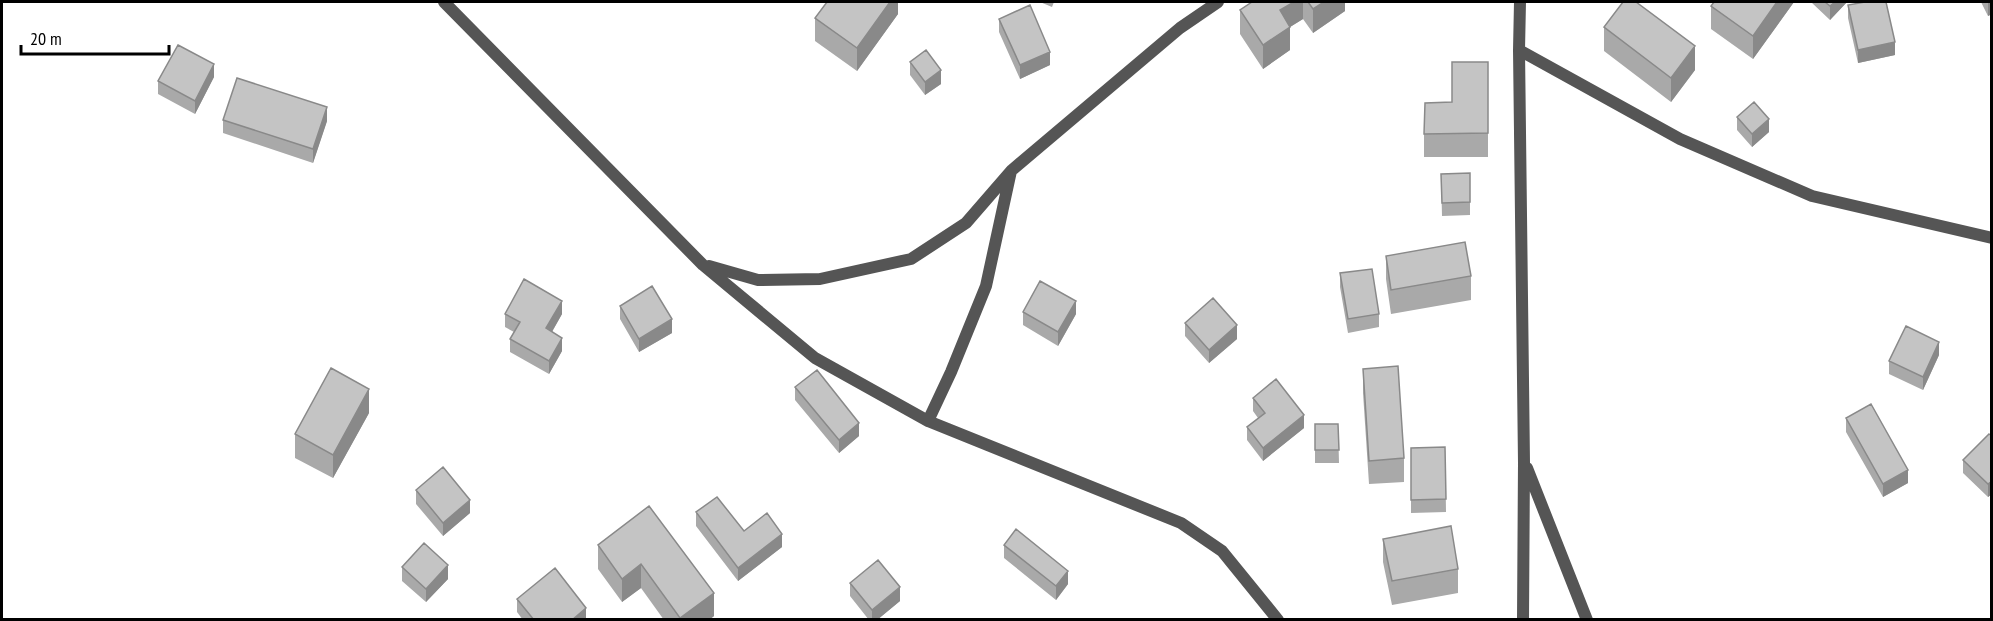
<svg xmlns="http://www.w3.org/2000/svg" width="1993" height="621" viewBox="0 0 1993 621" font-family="'PT Sans Narrow',sans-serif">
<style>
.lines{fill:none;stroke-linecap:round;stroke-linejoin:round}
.street{stroke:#555;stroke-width:12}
.wall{fill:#a9a9a9}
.shaded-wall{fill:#898989}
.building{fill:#c4c4c4;stroke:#898989;stroke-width:1.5}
</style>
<rect width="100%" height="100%" fill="#fff"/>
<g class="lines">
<path class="street" d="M 444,2 L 703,265 L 815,358 L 928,421 L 1181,523 L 1222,551 L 1278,620
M 1520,2 L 1519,50 L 1524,462 L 1523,620
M 1519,50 L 1680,139 L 1812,196 L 1992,238
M 709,266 L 758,280 L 820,279 L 911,259 L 966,223 L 1012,170 L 1180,28 L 1218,2
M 928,421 L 951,372 L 986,286 L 1011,171
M 1527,468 L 1587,620"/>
</g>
<path class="wall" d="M 898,2 L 898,14 L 857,71 L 815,41 L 815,18 Z
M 1040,2 L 1054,2 L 1052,7 Z
M 1252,2 L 1345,2 L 1345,11 L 1313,33 L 1303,19 L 1290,27 L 1290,50 L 1263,69 L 1240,34 L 1240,10 Z
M 1714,2 L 1794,2 L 1753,59 L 1711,29 L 1711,6 Z
M 1811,2 L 1847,2 L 1830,20 Z
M 1981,2 L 1992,2 L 1992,14 L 1988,16 Z
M 1848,5 L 1895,55 L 1858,63 L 1848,18 Z
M 999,19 L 1050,65 L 1020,79 L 999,32 Z
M 1604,27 L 1695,70 L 1671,102 L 1604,51 Z
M 910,62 L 941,84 L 925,95 L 910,75 Z
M 1488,62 L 1488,157 L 1424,157 L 1424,134 Z
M 214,77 L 195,114 L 158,94 L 158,81 Z
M 1737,117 L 1769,132 L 1752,147 L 1737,130 Z
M 223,120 L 327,121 L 313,163 L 223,133 Z
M 1470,173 L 1470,215 L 1442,216 L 1441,174 Z
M 1386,256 L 1471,276 L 1471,300 L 1391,314 L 1386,279 Z
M 1340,273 L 1379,314 L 1379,327 L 1348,333 L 1340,287 Z
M 620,306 L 672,333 L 639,352 L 620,319 Z
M 1023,312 L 1076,314 L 1058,346 L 1023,325 Z
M 505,314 L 562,314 L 552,332 L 562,351 L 549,374 L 510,352 L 510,339 L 514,332 L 505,327 Z
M 1185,323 L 1237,339 L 1209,363 L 1185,336 Z
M 1939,355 L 1923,390 L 1889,374 L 1889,361 Z
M 1363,369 L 1404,458 L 1404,482 L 1369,484 L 1363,393 Z
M 795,387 L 859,436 L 839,453 L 795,400 Z
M 1253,398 L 1304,428 L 1263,461 L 1247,440 L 1247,427 L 1258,418 L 1253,411 Z
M 369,413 L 333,478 L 295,458 L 295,434 Z
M 1846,418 L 1908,483 L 1883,497 L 1846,432 Z
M 1315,424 L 1338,424 L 1339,463 L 1315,463 Z
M 1992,436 L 1992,494 L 1988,497 L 1963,473 L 1963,460 Z
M 1445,447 L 1446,512 L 1411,513 L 1411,448 Z
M 416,490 L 470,513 L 443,536 L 416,504 Z
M 649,506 L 714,616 L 709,620 L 664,620 L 641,588 L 622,602 L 598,569 L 598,545 Z
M 696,512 L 744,531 L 782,547 L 738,581 L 696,526 Z
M 1383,539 L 1458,569 L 1458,593 L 1392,605 L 1383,562 Z
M 1004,545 L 1068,584 L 1056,600 L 1004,558 Z
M 402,567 L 448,579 L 426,602 L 402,581 Z
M 850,583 L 900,601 L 877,620 L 869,620 L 850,596 Z
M 517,599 L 586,620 L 523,620 L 517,612 Z"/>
<path class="shaded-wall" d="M 890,2 L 898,2 L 898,14 L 857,71 L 857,48 Z
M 1294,2 L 1303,2 L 1303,19 L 1290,27 L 1290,50 L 1263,69 L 1263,45 L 1280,10 Z
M 1324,2 L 1345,2 L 1345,11 L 1313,33 L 1313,9 Z
M 1777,2 L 1794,2 L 1753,59 L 1753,36 Z
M 1835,2 L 1847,2 L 1830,20 L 1830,6 Z
M 1990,2 L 1992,2 L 1992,14 L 1988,16 L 1988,3 Z
M 1895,42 L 1895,55 L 1858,63 L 1858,50 Z
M 1695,46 L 1695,70 L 1671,102 L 1671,78 Z
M 1050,52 L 1050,65 L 1020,79 L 1020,65 Z
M 214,64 L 214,77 L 195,114 L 195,101 Z
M 941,70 L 941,84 L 925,95 L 925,82 Z
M 327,107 L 327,121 L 313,163 L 313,149 Z
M 1769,119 L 1769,132 L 1752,147 L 1752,134 Z
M 562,301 L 562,314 L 546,342 L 546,328 Z
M 1076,301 L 1076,314 L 1058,346 L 1058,332 Z
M 672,319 L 672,333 L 639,352 L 639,339 Z
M 1237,325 L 1237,339 L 1209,363 L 1209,350 Z
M 562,338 L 562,351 L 549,374 L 549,361 Z
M 1939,342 L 1939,355 L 1923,390 L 1923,377 Z
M 369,389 L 369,413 L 333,478 L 333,455 Z
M 1304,415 L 1304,428 L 1263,461 L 1263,448 Z
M 859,423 L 859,436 L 839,453 L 839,440 Z
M 1908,470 L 1908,483 L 1883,497 L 1883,484 Z
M 1992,481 L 1992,494 L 1988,497 L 1988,484 Z
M 470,500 L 470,513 L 443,536 L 443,523 Z
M 782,534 L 782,547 L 738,581 L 738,568 Z
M 641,564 L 641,588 L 622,602 L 622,579 Z
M 448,565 L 448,579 L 426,602 L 426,589 Z
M 1068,571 L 1068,584 L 1056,600 L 1056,586 Z
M 900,587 L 900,601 L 877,620 L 872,620 L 872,610 Z
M 714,593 L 714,616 L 709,620 L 680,620 L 680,618 Z
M 586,608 L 586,620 L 572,620 Z"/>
<path class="building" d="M 827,2 L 890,2 L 857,48 L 815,18 Z
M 1252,2 L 1294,2 L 1280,10 L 1290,27 L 1263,45 L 1240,10 Z
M 1308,2 L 1324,2 L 1313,9 Z
M 1623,2 L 1636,2 L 1695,46 L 1671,78 L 1604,27 Z
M 1714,2 L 1777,2 L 1753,36 L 1711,6 Z
M 1825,2 L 1835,2 L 1830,6 Z
M 1865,2 L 1886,2 L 1895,42 L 1858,50 L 1848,5 Z
M 1030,5 L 1050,52 L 1020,65 L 999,19 Z
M 178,45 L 214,64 L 195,101 L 158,81 Z
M 926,50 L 941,70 L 925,82 L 910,62 Z
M 1452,62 L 1488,62 L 1488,133 L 1424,134 L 1425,103 L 1452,102 Z
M 237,78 L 327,107 L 313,149 L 223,120 Z
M 1754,102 L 1769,119 L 1752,134 L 1737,117 Z
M 1470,173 L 1470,202 L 1442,203 L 1441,174 Z
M 1465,242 L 1471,276 L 1391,290 L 1386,256 Z
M 1372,269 L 1379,314 L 1348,319 L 1340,273 Z
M 524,279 L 562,301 L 546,328 L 562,338 L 549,361 L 510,339 L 520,322 L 505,314 Z
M 1040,281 L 1076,301 L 1058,332 L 1023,312 Z
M 652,286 L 672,319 L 639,339 L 620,306 Z
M 1213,298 L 1237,325 L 1209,350 L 1185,323 Z
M 1906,326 L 1939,342 L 1923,377 L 1889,361 Z
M 1398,366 L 1404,458 L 1369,461 L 1363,369 Z
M 331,368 L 369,389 L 333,455 L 295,434 Z
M 817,370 L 859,423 L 839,440 L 795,387 Z
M 1276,379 L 1304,415 L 1263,448 L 1247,427 L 1265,413 L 1253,398 Z
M 1871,404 L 1908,470 L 1883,484 L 1846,418 Z
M 1315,424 L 1338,424 L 1339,450 L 1315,450 Z
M 1989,434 L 1992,436 L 1992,481 L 1988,484 L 1963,460 Z
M 1445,447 L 1446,499 L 1411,500 L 1411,448 Z
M 443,467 L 470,500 L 443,523 L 416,490 Z
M 717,497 L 744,531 L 767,513 L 782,534 L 738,568 L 696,512 Z
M 649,506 L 714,593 L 680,618 L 641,564 L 622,579 L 598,545 Z
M 1451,526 L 1458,569 L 1392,581 L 1383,539 Z
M 1016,529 L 1068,571 L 1056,586 L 1004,545 Z
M 424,543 L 448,565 L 426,589 L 402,567 Z
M 878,560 L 900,587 L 872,610 L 850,583 Z
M 555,568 L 586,608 L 572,620 L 534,620 L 517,599 Z"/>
<rect width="1993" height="621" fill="none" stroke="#000000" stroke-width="6"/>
<path d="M21 45v9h148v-9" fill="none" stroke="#000000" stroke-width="3"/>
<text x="30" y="45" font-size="18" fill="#000000" stroke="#ffffff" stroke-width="4.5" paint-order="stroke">20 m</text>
</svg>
